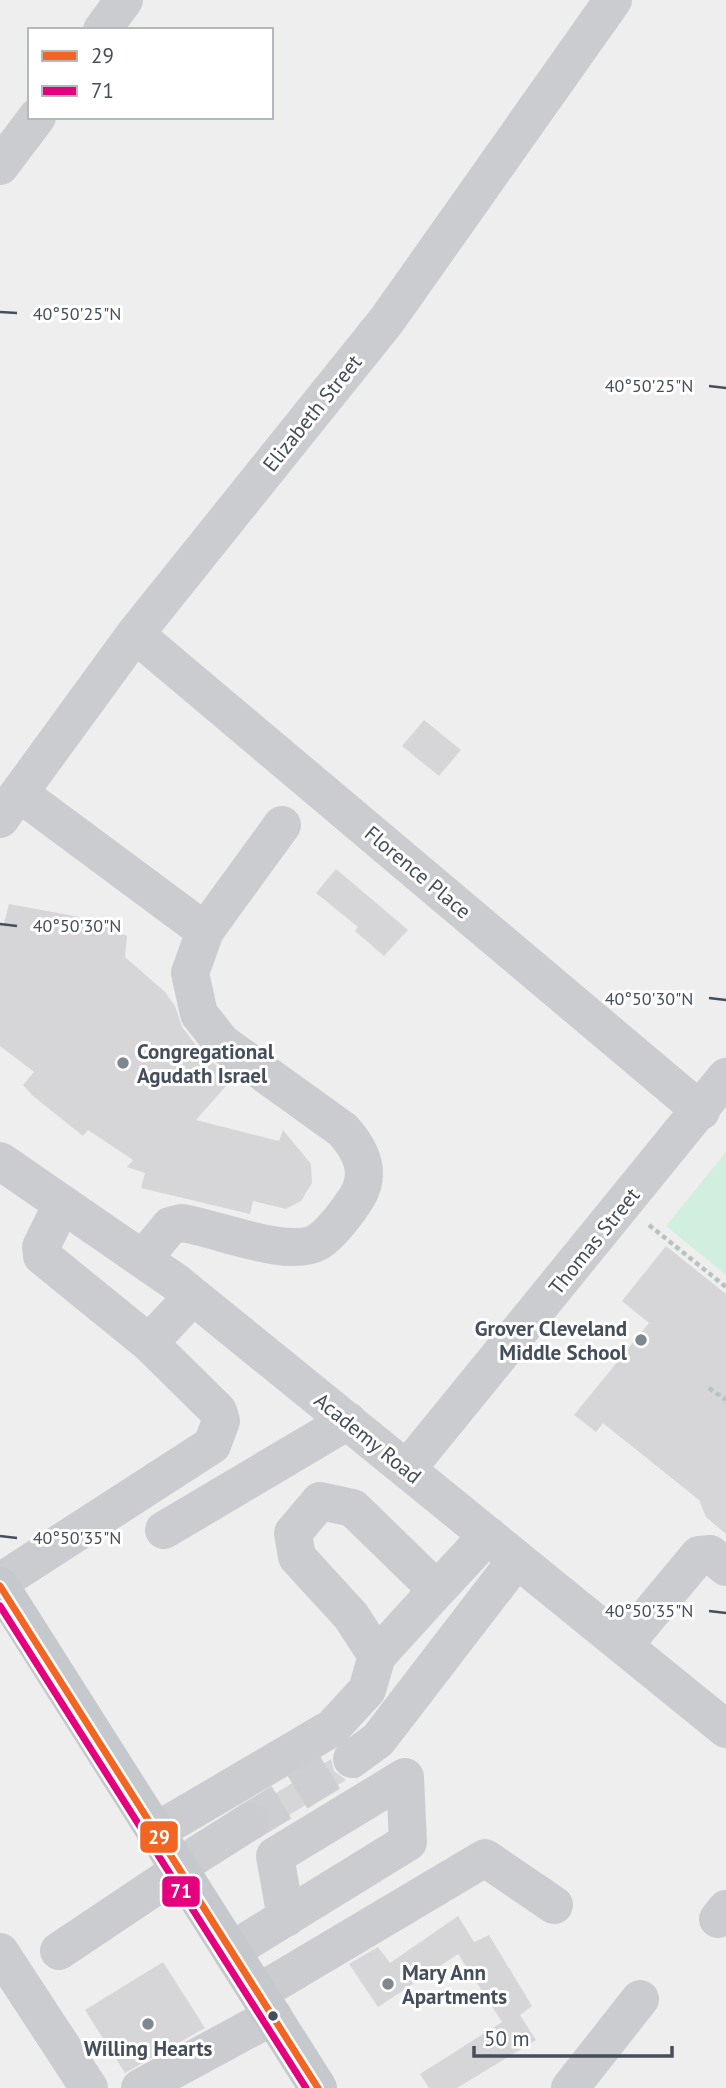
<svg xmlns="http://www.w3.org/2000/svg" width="726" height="2088" viewBox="0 0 726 2088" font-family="'PT Sans',sans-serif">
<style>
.green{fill:#d1efdf}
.building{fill:#d6d6d9}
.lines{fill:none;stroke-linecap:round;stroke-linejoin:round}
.minor-tunnel{stroke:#cdced1;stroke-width:38;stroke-dasharray:38 19;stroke-linecap:butt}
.path{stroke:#b6c4c0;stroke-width:4.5;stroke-dasharray:5 3.5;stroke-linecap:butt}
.minor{stroke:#cacccf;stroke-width:38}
.major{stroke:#c5c9cd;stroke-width:38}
.bus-1-casing{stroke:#fff;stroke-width:12}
.bus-2-casing{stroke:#fff;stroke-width:12}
.bus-1{stroke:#f26522;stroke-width:7}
.bus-2{stroke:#e5007d;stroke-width:7}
.ticks{fill:none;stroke:#454e5b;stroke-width:2.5}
.poi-dot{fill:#80868e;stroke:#fff;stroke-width:2.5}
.bus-dot{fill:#454e5b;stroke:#fff;stroke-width:2.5}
.labels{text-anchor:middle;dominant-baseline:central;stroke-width:6;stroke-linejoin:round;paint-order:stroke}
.street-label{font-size:21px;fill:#454e5b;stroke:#fff}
.poi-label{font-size:21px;font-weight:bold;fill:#454e5b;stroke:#fff;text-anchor:start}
.ticks-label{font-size:18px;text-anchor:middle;fill:#454e5b;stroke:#fff;stroke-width:6;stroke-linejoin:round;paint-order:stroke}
.line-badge{stroke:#fff;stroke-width:2.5}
.badge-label{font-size:19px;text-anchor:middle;font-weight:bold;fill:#fff}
</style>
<rect width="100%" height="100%" fill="#efeeee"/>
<path class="green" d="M 726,1152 L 726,1275 L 666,1226 Z"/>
<path class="building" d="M 424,720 L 461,750 L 439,776 L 402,746 Z
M 336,869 L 408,930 L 384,956 L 355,931 L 358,927 L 316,893 Z
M 9,904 L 85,918 L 127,936 L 125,957 L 165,992 L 175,1006 L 182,1027 L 205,1057 L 233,1078 L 196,1120 L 279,1141 L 283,1130 L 311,1164 L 312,1183 L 301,1201 L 286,1209 L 253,1201 L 250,1214 L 141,1188 L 145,1173 L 127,1167 L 133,1160 L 88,1130 L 83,1136 L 33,1096 L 23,1085 L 34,1072 L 0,1046 L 0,923 L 4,923 Z
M 666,1246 L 726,1294 L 726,1534 L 706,1517 L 699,1500 L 603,1423 L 596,1432 L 574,1415 L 649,1323 L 622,1301 Z
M 331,1759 L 334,1771 L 346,1780 L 270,1827 L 268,1811 L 260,1803 Z
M 458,1916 L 474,1942 L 489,1935 L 532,2006 L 520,2015 L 536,2040 L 457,2088 L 429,2088 L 420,2074 L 502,2022 L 458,1954 L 378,2007 L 349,1964 L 378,1947 L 390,1963 Z
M 163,1962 L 205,2028 L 125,2073 L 85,2010 Z"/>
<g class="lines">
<path class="minor-tunnel" d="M 249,1822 L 352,1759"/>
<path class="path" d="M 649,1225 L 726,1287
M 709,1388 L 726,1400"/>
<path class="minor" d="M 102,30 L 124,0
M 0,166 L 37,117
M 135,634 L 701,1111
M 19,793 L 205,931
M 0,819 L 135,634 L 387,320 L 613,0
M 0,1161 L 177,1283 L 726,1729
M 143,1259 L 170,1226 L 182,1223 C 216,1228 288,1259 318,1242 C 331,1234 349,1210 357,1197 C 372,1172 360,1149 343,1130 L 222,1043 L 199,1014 L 190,973 L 205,931 L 282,825
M 149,1343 L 193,1296
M 407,1469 L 726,1077
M 164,1530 L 348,1421
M 0,1582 L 212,1445 L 221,1421 L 218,1411 L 149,1343 L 42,1256 L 41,1247 L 62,1204
M 624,1645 L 699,1555 L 710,1554 L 726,1567
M 377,1656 L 351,1616 L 297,1557 L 293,1533 L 320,1501 L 353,1508 L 437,1590 L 488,1535
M 352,1759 L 378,1740 L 517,1559
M 155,1832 L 332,1728 L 367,1690 L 377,1656 L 437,1590
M 178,1867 L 249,1822
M 718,1919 L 726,1909
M 59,1951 L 180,1870
M 231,1951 L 408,1842 L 405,1777 L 275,1856 L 286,1918
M 0,1952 L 89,2088
M 258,1993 L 485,1858 L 554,1905
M 140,2088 L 273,2016
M 570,2088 L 640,1999"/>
<path class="major" d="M 0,1586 L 318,2088"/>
<defs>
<path id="bus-1" d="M 0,1586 L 318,2088"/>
<path id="bus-2" d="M 0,1606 L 306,2088"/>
</defs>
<use href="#bus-1" class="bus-1-casing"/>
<use href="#bus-2" class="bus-2-casing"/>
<use href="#bus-1" class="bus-1"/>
<use href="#bus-2" class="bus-2"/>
</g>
<path class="ticks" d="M 0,312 L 17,313M 709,386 L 726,388M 0,924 L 17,926M 709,998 L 726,1000M 0,1536 L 17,1538M 709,1611 L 726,1613"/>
<g class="poi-dot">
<circle cx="123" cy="1063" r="7"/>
<circle cx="641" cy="1340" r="7"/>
<circle cx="388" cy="1984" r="7"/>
<circle cx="148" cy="2024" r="7"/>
</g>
<circle class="bus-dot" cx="273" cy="2016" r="6"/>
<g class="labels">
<g class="street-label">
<text transform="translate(312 413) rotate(-51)">Elizabeth Street</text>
<text transform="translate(418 872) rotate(40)">Florence Place</text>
<text transform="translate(594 1241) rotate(-51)">Thomas Street</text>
<text transform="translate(368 1438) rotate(39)">Academy Road</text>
</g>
<g class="poi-label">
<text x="137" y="1051">Congregational<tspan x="137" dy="24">Agudath Israel</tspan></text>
<text x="627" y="1328" text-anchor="end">Grover Cleveland<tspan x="627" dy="24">Middle School</tspan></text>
<text x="402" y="1972">Mary Ann<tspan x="402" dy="24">Apartments</tspan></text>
<text x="148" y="2048" text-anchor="middle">Willing Hearts</text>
</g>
</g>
<g class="ticks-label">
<text x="77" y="320">40°50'25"N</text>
<text x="649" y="392">40°50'25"N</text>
<text x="77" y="932">40°50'30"N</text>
<text x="649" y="1005">40°50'30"N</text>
<text x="77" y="1544">40°50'35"N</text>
<text x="649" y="1617">40°50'35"N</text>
</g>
<g class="line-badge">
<rect x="139" y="1820" width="40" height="34" rx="7" fill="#f26522"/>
<rect x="161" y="1875" width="40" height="33" rx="7" fill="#e5007d"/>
</g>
<g class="badge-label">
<text x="159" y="1844">29</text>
<text x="181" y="1898">71</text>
</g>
<rect x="28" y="28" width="245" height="91" fill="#ffffff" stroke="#b5b8bd" stroke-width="2"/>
<rect x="42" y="51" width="35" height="10" fill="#f26522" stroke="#b5b8bd" stroke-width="2"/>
<text x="91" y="63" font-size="21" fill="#454e5b">29</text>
<rect x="42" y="86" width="35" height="10" fill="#e5007d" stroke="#b5b8bd" stroke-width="2"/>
<text x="91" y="98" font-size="21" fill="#454e5b">71</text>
<path d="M474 2046v10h198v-10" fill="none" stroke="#454e5b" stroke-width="3.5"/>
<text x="484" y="2046" font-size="21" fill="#454e5b" stroke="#ffffff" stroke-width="5" paint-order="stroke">50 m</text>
</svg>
